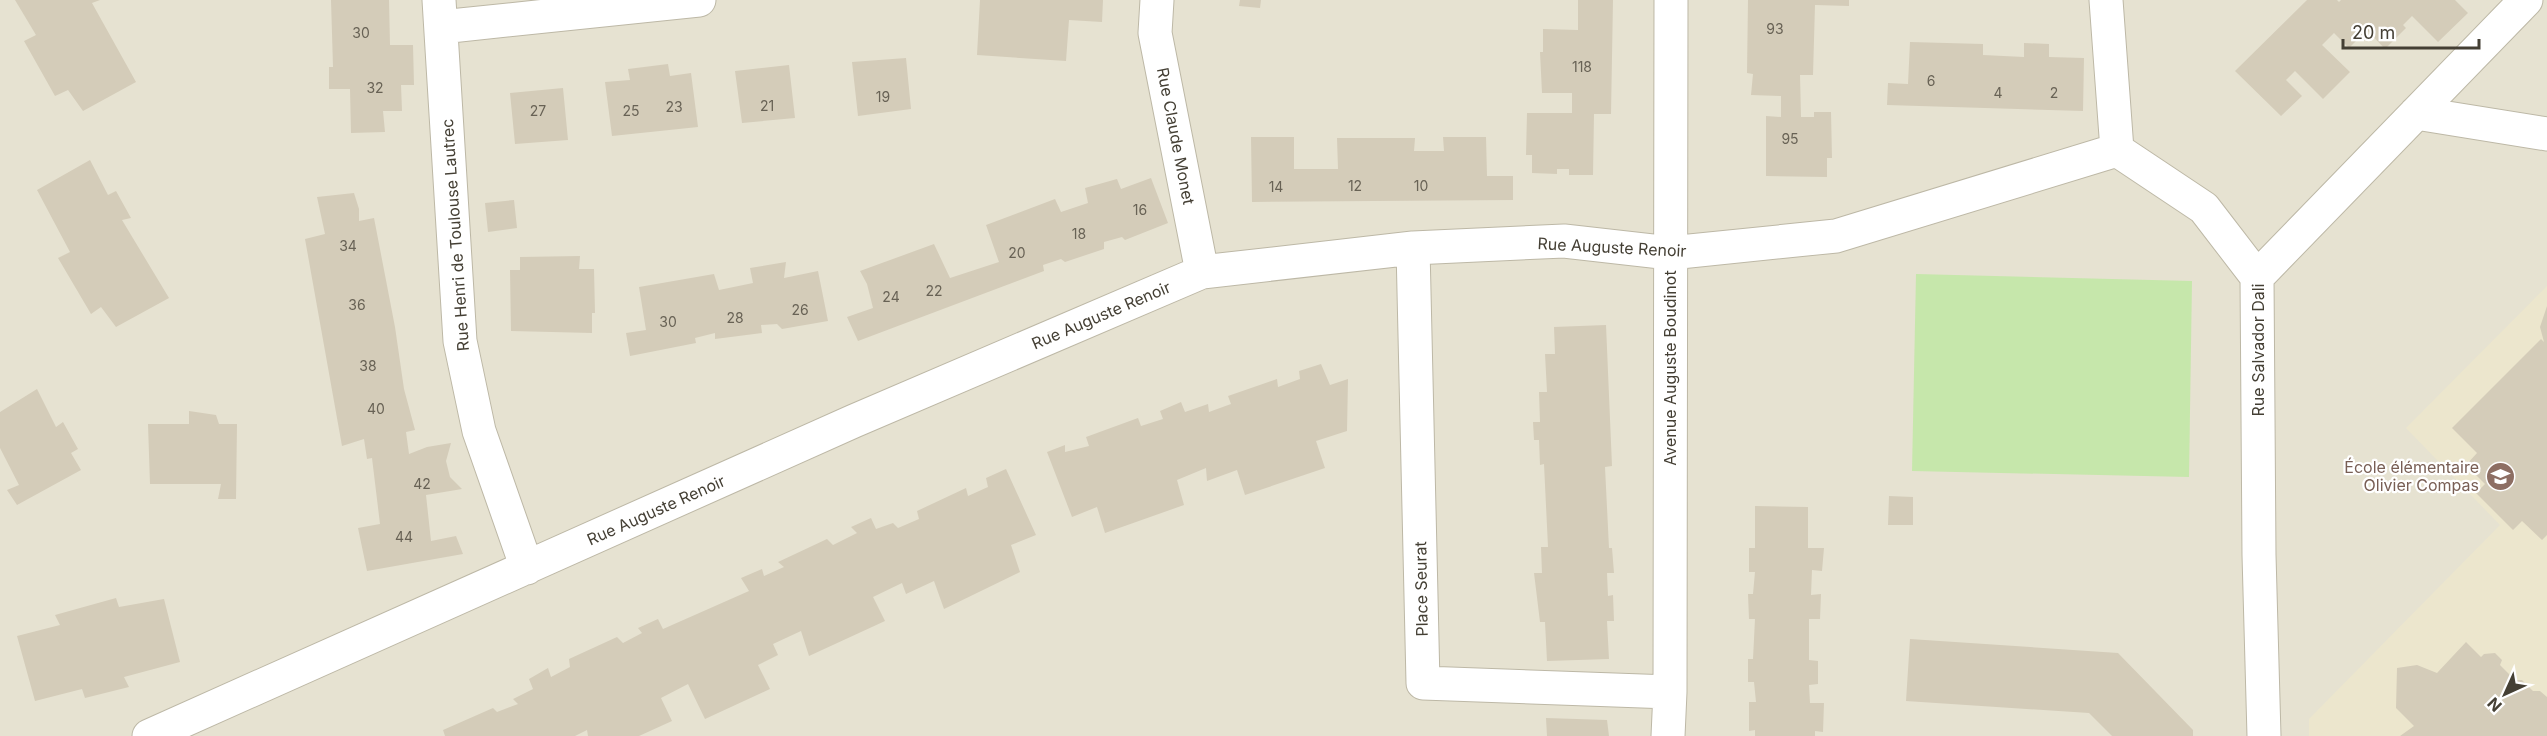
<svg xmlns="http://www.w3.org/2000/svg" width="2547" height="736" viewBox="0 0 2547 736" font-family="Inter,sans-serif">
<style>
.residential{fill:#e6e2d1}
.education{fill:#ece6cd}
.green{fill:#c6e7ab}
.building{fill:#d4ccb9}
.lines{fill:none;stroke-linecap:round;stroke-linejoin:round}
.minor-casing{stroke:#bdb8a6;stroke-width:35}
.minor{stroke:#fff;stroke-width:33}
.labels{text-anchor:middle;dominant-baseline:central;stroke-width:4.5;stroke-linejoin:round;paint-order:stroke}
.number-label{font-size:14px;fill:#686255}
.street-label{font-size:16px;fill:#443f34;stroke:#fff}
.education-label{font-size:16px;fill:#785e54;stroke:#fff;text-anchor:end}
</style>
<rect width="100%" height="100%" fill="#f2efe3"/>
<path class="residential" d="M 0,0 L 2547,0 L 2547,736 L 0,736 Z"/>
<path class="education" d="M 2547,286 L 2547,736 L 2309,736 L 2309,719 L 2500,525 L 2406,428 Z"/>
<path class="green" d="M 1916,274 L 2192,281 L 2189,477 L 1912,471 Z"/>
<path class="building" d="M 15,0 L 100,0 L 92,3 L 136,82 L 83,111 L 68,90 L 55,96 L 24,41 L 36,35 Z
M 331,0 L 389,0 L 390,45 L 413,45 L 414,85 L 401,85 L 402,111 L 383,111 L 385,132 L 351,133 L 350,89 L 329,89 L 329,67 L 333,67 Z
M 980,0 L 1103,0 L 1102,22 L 1069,20 L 1066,61 L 977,55 Z
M 1240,0 L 1261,0 L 1260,8 L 1239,6 Z
M 1578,0 L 1613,0 L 1611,114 L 1594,114 L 1593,175 L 1569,175 L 1569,169 L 1557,169 L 1557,174 L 1532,173 L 1532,155 L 1526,155 L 1527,113 L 1572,113 L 1572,93 L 1542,93 L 1540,52 L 1543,52 L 1543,29 L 1578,30 Z
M 1748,0 L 1849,0 L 1849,6 L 1815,5 L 1813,75 L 1800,75 L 1801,117 L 1814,117 L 1814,112 L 1831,112 L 1832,158 L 1827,158 L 1827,177 L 1766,176 L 1766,116 L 1781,117 L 1781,96 L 1751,95 L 1753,74 L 1747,73 Z
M 2307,0 L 2337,0 L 2339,2 L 2341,0 L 2455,0 L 2468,13 L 2438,42 L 2412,16 L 2403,25 L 2406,28 L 2385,49 L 2367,30 L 2349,48 L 2334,33 L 2322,45 L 2350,72 L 2323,99 L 2295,71 L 2286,80 L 2302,96 L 2281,116 L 2235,71 Z
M 1910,42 L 1983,44 L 1983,55 L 2024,57 L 2024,43 L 2049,44 L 2049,57 L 2084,58 L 2083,111 L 1887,105 L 1888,83 L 1908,84 Z
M 906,58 L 911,109 L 858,116 L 852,62 Z
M 668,64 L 670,76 L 691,73 L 698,127 L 612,136 L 605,82 L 630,80 L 628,69 Z
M 789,65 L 795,118 L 742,123 L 735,71 Z
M 563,88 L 568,140 L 515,144 L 510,93 Z
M 1251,137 L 1294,137 L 1294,169 L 1338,169 L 1337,138 L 1415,138 L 1414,151 L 1444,151 L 1443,137 L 1486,137 L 1487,176 L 1513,176 L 1513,200 L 1252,202 Z
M 90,160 L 108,195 L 116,191 L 131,218 L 122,220 L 169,298 L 116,327 L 101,307 L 91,314 L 58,258 L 70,252 L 37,190 Z
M 1151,178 L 1168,223 L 1125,240 L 1122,237 L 1104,242 L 1104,249 L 1065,262 L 1061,259 L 1043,265 L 1044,271 L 858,341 L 847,317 L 873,308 L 867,284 L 860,271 L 934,244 L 950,278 L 999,262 L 986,225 L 1055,199 L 1061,212 L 1088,203 L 1085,188 L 1117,179 L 1121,189 Z
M 354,193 L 359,209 L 359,221 L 374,218 L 395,327 L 404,389 L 415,430 L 406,432 L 409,454 L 427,447 L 451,443 L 446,461 L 450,477 L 462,489 L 426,495 L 431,541 L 456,536 L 463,554 L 367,571 L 358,528 L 380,524 L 372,458 L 367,459 L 364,439 L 342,446 L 305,239 L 325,234 L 317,197 Z
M 514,200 L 517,228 L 488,232 L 485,203 Z
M 580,256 L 579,269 L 594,269 L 595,313 L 592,313 L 592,333 L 511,331 L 510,270 L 520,270 L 520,257 Z
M 786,262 L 784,278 L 818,271 L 828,321 L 782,329 L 777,324 L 761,325 L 762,333 L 715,339 L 715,333 L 695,338 L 696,343 L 630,356 L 626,333 L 646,330 L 639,287 L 714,274 L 719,290 L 753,283 L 750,268 Z
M 2547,306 L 2547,535 L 2542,540 L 2522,521 L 2513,530 L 2476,493 L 2485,484 L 2466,465 L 2477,453 L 2452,428 L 2541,339 L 2544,342 L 2540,327 Z
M 1606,325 L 1612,466 L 1605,467 L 1609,548 L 1612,548 L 1614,573 L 1607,573 L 1608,596 L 1613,595 L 1614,621 L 1607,621 L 1609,659 L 1547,661 L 1545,622 L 1540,622 L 1534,573 L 1542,573 L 1541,547 L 1548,547 L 1544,464 L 1540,465 L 1539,440 L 1534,440 L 1533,422 L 1540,422 L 1539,392 L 1547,392 L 1545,354 L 1555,354 L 1554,327 Z
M 1321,364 L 1330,385 L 1348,379 L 1347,431 L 1316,441 L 1325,468 L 1245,495 L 1237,470 L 1207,481 L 1206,468 L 1177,480 L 1184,505 L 1105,533 L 1097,507 L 1072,517 L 1047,452 L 1065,445 L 1065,452 L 1089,446 L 1086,437 L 1138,418 L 1141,426 L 1163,419 L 1160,411 L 1181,402 L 1185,412 L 1208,404 L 1209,412 L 1231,404 L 1228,396 L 1277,379 L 1278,387 L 1300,379 L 1299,371 Z
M 37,389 L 56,427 L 63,422 L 78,449 L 71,453 L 81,470 L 17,505 L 7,490 L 19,485 L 0,448 L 0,412 Z
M 189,411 L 216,415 L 219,424 L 237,424 L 236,499 L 218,499 L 221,484 L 150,484 L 148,424 L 189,424 Z
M 1006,469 L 1036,535 L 1011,545 L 1020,572 L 944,609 L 934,581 L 906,594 L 902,583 L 873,597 L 885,621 L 809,656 L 801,631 L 773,644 L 778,655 L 758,665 L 770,689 L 705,719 L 688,684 L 661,698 L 672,721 L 639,736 L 588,736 L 587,730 L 575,736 L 445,736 L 443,730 L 493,708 L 497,712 L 518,704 L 513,699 L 533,689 L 529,679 L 548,668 L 551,677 L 570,667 L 569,659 L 617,637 L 623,643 L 642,633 L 638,628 L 658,619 L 663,629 L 749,591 L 741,578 L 762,569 L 764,576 L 784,567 L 778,562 L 827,539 L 833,545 L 857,533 L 851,527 L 871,518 L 876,529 L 893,523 L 898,528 L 919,519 L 917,511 L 966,488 L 968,496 L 988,487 L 986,478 Z
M 1889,496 L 1913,497 L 1913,525 L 1888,525 Z
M 1755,506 L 1808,507 L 1808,548 L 1824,548 L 1822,571 L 1812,570 L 1811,595 L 1821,594 L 1820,619 L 1809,619 L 1809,660 L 1818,661 L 1818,684 L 1809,685 L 1810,703 L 1824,703 L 1823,732 L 1815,731 L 1815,736 L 1755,736 L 1755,730 L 1749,731 L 1749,702 L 1756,702 L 1754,682 L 1748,682 L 1748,659 L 1753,659 L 1755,619 L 1749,619 L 1748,594 L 1753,594 L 1755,572 L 1749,572 L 1749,548 L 1755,548 Z
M 116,598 L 119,607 L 164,599 L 180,662 L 124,677 L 129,687 L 85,698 L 82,689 L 35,701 L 17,636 L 60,625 L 55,615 Z
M 1910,639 L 2118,653 L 2193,730 L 2193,736 L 2112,736 L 2089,713 L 1906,701 Z
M 2466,642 L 2481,657 L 2484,654 L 2495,653 L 2502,660 L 2500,665 L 2515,680 L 2522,680 L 2533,691 L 2540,691 L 2547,697 L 2547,736 L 2400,736 L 2414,726 L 2396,708 L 2397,668 L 2417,665 L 2437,673 Z
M 1546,718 L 1607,720 L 1609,736 L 1547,736 Z"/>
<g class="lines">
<defs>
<path id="minor" d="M 439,0 L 460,341 L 479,431 L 527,568
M 1157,0 L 1155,33 L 1202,272
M 2106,0 L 2117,150
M 441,27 L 699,0
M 2416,113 L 2547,134
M 2117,150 L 2204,208 L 2257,277
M 1413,248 L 1423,683 L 1670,692
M 149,736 L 854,421 L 1202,272 L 1413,248 L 1564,241 L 1670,253 L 1836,236 L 2117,150
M 1668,736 L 1670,692 L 1671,0
M 2264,736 L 2259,555 L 2257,277 L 2526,0"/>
</defs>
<use href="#minor" class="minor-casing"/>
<use href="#minor" class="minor"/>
</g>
<defs>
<symbol id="school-disc" viewBox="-11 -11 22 22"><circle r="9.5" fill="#8d6e63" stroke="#fff"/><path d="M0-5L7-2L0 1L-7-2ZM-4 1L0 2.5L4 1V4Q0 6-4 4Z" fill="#fff"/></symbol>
</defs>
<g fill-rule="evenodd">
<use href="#school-disc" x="2484" y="460" width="33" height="33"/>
</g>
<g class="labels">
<g class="number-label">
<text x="1775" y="28">93</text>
<text x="361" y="32">30</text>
<text x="1582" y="66">118</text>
<text x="1931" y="80">6</text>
<text x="375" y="87">32</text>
<text x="1998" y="92">4</text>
<text x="2054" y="92">2</text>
<text x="883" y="96">19</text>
<text x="767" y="105">21</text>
<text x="674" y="106">23</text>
<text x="538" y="110">27</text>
<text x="631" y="110">25</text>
<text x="1790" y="138">95</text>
<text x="1355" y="185">12</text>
<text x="1421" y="185">10</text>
<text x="1276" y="186">14</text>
<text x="1140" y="209">16</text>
<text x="1079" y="233">18</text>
<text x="348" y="245">34</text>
<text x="1017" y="252">20</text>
<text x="934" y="290">22</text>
<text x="891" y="296">24</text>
<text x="357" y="304">36</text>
<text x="800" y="309">26</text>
<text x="735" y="317">28</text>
<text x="668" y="321">30</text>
<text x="368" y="365">38</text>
<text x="376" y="408">40</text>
<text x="422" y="483">42</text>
<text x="404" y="536">44</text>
</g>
<g class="street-label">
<text transform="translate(1176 136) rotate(79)">Rue Claude Monet</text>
<text transform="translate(455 235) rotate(-94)">Rue Henri de Toulouse Lautrec</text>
<text transform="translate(1612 247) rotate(3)">Rue Auguste Renoir</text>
<text transform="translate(1101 315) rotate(-23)">Rue Auguste Renoir</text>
<text transform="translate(2258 350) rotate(-90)">Rue Salvador Dali</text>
<text transform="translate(1670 368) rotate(-90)">Avenue Auguste Boudinot</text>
<text transform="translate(656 510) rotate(-24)">Rue Auguste Renoir</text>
<text transform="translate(1421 589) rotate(-91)">Place Seurat</text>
</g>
<g class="education-label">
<text x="2479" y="467">École élémentaire<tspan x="2479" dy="18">Olivier Compas</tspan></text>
</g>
</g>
<g transform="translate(2505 694) rotate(225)" stroke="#ffffff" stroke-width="4.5" paint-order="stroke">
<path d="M0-4.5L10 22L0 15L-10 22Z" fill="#443f34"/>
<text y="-9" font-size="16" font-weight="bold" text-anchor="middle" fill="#443f34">N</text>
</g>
<path d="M2343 39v9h136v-9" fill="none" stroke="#443f34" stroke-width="3"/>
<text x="2352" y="39" font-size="18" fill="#443f34" stroke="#ffffff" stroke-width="4.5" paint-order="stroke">20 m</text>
</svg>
